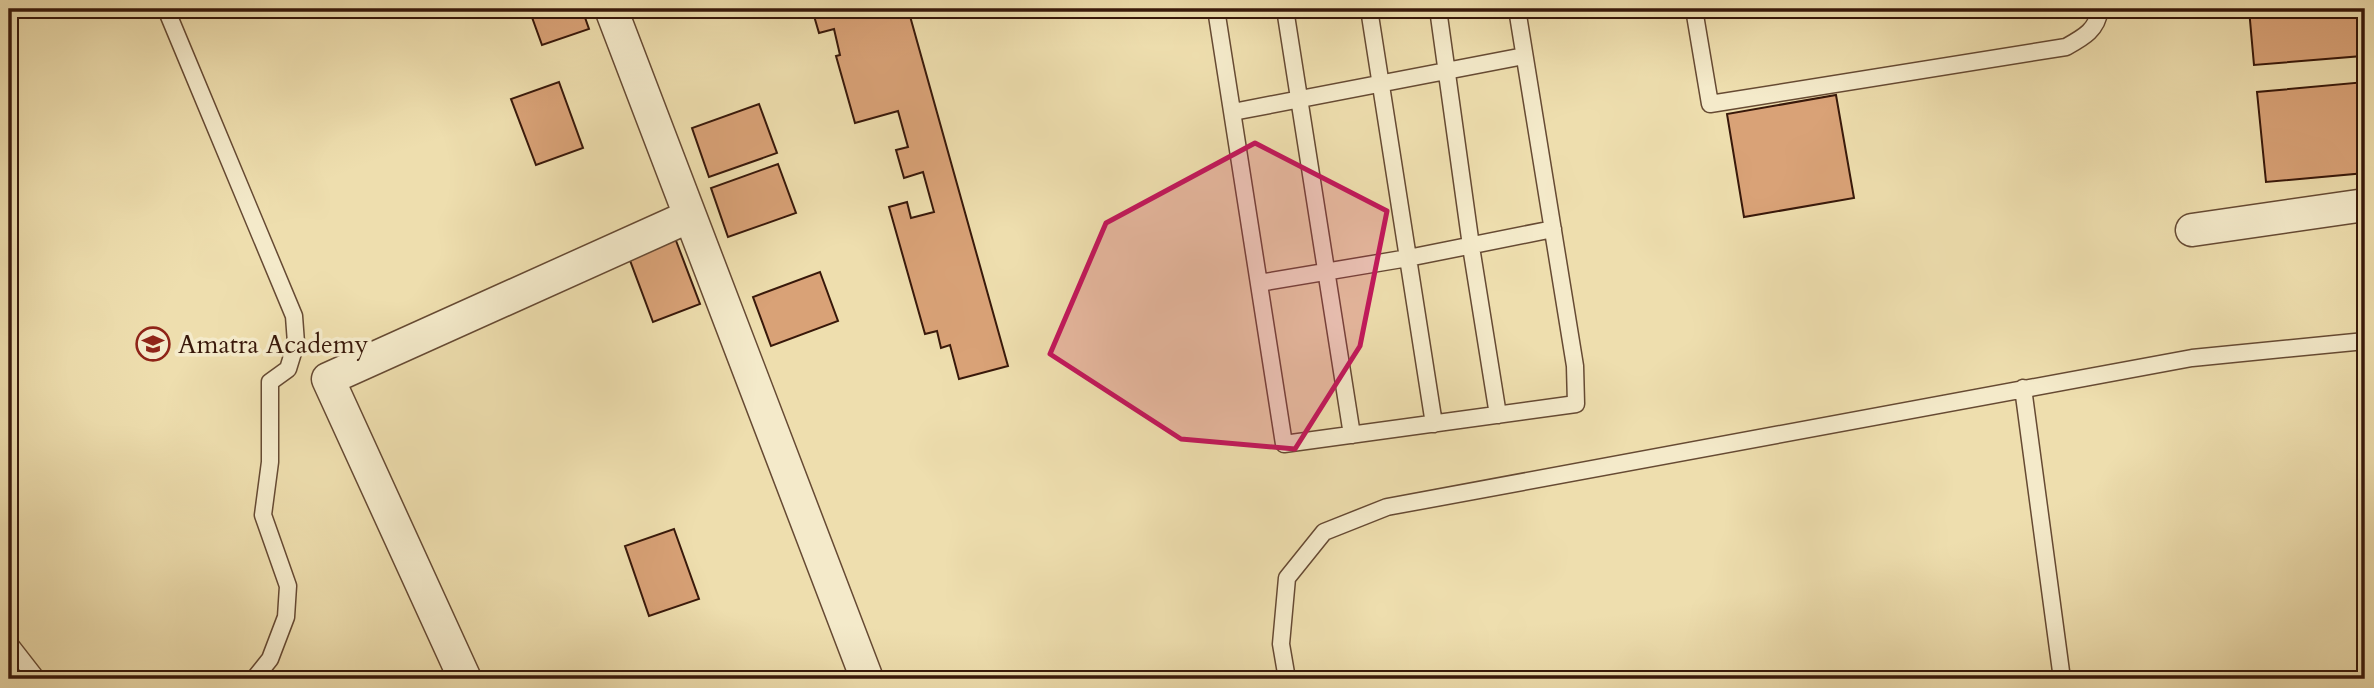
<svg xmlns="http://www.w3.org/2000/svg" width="2374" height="688" viewBox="0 0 2374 688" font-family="Cardo,serif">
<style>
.building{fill:#d9a277;stroke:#38180a;stroke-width:2}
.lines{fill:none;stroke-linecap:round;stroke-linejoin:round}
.lane-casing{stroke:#664a33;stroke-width:19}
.street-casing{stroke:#664a33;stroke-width:35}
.lane{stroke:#f4eaca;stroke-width:16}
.street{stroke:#f4eaca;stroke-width:32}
.marked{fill:#c2185b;fill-opacity:0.2;stroke:#c2185b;stroke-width:5;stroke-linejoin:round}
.labels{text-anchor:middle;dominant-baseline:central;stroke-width:7;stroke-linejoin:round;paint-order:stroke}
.poi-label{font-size:26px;fill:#38180a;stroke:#f4eaca;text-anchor:start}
</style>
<rect width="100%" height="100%" fill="#eedeae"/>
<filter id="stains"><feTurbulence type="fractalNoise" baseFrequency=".00286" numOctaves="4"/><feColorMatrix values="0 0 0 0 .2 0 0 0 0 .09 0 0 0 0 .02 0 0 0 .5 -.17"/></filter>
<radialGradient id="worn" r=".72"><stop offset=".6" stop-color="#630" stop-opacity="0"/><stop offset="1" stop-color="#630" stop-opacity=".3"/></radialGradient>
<path class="building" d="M 529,9 L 582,9 L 589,29 L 542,45 Z
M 812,9 L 908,9 L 1008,366 L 959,379 L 950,345 L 941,348 L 937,331 L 925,334 L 889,207 L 907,202 L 911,218 L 934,212 L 923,172 L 904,178 L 896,150 L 908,147 L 898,111 L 855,123 L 836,56 L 840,55 L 834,29 L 819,33 Z
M 2249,9 L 2358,9 L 2362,56 L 2254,65 Z
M 559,82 L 583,148 L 536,165 L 511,99 Z
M 2365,82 L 2365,173 L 2266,182 L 2257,92 Z
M 1836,95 L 1854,198 L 1744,217 L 1727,114 Z
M 759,104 L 777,153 L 709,177 L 692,128 Z
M 778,164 L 796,213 L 728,237 L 711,188 Z
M 675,238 L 700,304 L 653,322 L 628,255 Z
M 820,272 L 838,321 L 771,346 L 753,297 Z
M 674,529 L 699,599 L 649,616 L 625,546 Z"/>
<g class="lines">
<defs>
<path id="lane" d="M 166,9 L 294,316 L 296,343 L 288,369 L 270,382 L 270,462 L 263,515 L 288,586 L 286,617 L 270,659 L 254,679
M 1216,9 L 1284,444 L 1576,404 L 1575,366 L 1517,9
M 1285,9 L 1352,435
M 1369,9 L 1434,424
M 1438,9 L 1472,253 L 1498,415
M 1694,9 L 1710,104 L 2066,47 C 2084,37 2097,30 2100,9
M 1233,112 L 1524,56
M 1259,283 L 1408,258 L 1553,229
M 2023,388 L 2062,679
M 9,643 L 37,679
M 1287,679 L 1281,644 L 1287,578 L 1324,532 L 1387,507 L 2192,358 L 2365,341"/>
<path id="street" d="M 611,9 L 867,679
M 2192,230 L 2365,205
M 465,679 L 328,379 L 690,216"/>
</defs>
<use href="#lane" class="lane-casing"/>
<use href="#street" class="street-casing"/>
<use href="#lane" class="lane"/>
<use href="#street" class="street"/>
</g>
<path class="marked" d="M 1255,143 L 1387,211 L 1360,346 L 1295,449 L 1181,439 L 1050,354 L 1106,223 Z"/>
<defs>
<symbol id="school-ring" viewBox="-11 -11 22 22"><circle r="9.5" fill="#f4eaca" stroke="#8f2418" stroke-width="1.5"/><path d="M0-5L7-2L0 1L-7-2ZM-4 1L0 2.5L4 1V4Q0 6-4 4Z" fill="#8f2418"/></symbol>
</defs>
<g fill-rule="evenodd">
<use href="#school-ring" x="134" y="325" width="38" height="38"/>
</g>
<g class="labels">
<g class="poi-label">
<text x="178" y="344">Amatra Academy</text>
</g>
</g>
<rect width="2374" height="688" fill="none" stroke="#eedeae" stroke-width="35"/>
<rect x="10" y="10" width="2353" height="667" fill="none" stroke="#38180a" stroke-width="3.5"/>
<rect x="18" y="18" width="2339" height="653" fill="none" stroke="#38180a" stroke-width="2"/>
<rect width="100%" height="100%" filter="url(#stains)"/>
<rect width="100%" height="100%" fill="url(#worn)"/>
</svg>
